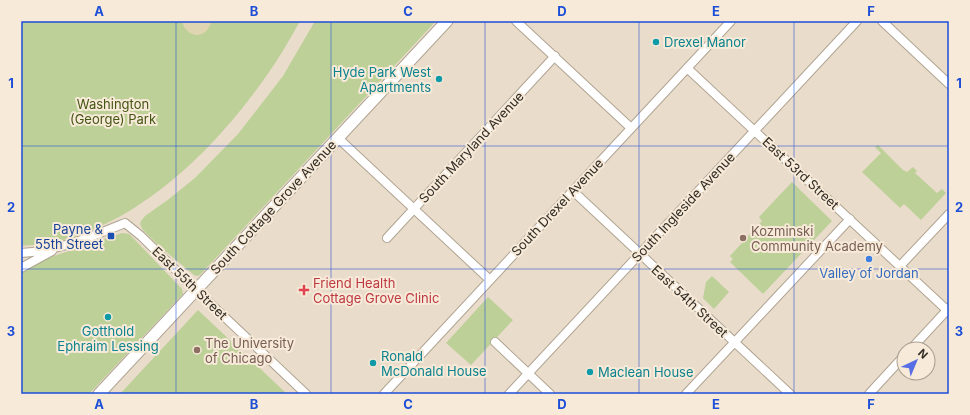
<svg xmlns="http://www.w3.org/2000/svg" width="970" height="415" viewBox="0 0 970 415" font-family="Inter,sans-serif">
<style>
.green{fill:#bcd098}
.sand{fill:#dfd5b0}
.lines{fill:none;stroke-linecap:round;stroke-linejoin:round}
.minor-casing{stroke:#b0a493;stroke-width:10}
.major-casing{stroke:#b0a493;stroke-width:13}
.minor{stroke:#fff;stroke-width:8}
.major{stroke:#fff;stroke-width:11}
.grid{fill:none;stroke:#1d4ed8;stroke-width:1;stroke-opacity:0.55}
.culture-dot{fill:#0f9aa8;stroke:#f7ead8;stroke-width:1.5}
.transit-dot{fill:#1a4fb4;stroke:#f7ead8;stroke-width:1.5}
.education-dot{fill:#8d6e63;stroke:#f7ead8;stroke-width:1.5}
.shop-dot{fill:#3f7fe0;stroke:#f7ead8;stroke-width:1.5}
.health-dot{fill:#e0444e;stroke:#f7ead8;stroke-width:1.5}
.labels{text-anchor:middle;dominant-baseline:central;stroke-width:4;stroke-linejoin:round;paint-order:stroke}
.culture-label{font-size:13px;fill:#0d838f;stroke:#f7ead8;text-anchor:start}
.park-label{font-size:13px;fill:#445614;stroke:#f7ead8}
.street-label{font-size:13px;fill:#312c25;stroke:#f7ead8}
.transit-label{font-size:13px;fill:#164399;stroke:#f7ead8;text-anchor:end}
.education-label{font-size:13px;fill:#785e54;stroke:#f7ead8;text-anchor:start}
.shop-label{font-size:13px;fill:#366cbe;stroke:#f7ead8}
.health-label{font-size:13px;fill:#be3a42;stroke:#f7ead8;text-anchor:start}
.neatline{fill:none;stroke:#1d4ed8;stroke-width:1.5}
.grid-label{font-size:13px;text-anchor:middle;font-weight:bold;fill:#1d4ed8}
</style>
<rect width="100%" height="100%" fill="#eadccb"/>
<path class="green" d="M 21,21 L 300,21 C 290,39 279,58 267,75 C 217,147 144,220 57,242 C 45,244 33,245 21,246 Z
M 315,21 L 436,21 L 200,275 L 197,276 L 194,275 L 159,246 L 143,230 L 140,224 L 141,221 L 145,216 L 169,199 L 196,177 L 238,134 L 283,76 Z
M 878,145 L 903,170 L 907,172 L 913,167 L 917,171 L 915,173 L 937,193 L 942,189 L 946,193 L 921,220 L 904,204 L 900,208 L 862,172 L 881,153 L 875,147 Z
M 792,182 L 832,221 L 763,294 L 730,262 L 733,259 L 730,256 L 762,221 L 759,217 Z
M 122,233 L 129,234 L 136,241 L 182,289 L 183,294 L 89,394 L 21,394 L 21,273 L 48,258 Z
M 712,276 L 729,292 L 714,309 L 703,298 L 706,282 Z
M 488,297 L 513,320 L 471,365 L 446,343 Z
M 198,310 L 287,394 L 120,394 Z"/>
<path class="sand" d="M 182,21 L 211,21 C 208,40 186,39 182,21 Z"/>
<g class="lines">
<defs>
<path id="minor" d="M 516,21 L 631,128
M 882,21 L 949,84
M 687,68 L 949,312
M 338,138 L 490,280
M 573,191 L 790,394
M 387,238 L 555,56
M 21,253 C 58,251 91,237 125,223 L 141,236 L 196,290 L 306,394
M 900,266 L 949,214
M 21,268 L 52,251
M 495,342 L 550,394
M 911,349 L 949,308
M 384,394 L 731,21
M 509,394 L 857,21
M 686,394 L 850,219
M 869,394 L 904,356"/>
<path id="major" d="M 99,394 L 447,21"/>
</defs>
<use href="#minor" class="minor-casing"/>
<use href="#major" class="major-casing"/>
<use href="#minor" class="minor"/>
<use href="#major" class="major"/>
</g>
<path class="grid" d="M 176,21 L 176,394M 331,21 L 331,394M 485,21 L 485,394M 639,21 L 639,394M 794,21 L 794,394M 21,146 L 949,146M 21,269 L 949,269"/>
<g class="culture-dot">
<circle cx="656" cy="42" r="4"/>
<circle cx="439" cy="79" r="4"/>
<circle cx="108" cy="317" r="4"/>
<circle cx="373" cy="363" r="4"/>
<circle cx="590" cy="372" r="4"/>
</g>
<rect class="transit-dot" x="107" y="232" width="8" height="8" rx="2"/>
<g class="education-dot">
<circle cx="743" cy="238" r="4"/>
<circle cx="197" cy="350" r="4"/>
</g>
<circle class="shop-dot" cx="869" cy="259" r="4"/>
<path class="health-dot" d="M302 284h4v4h4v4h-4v4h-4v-4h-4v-4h4z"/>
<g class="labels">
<g class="culture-label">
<text x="664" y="42">Drexel Manor</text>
<text x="431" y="72" text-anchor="end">Hyde Park West<tspan x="431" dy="15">Apartments</tspan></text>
<text x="108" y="331" text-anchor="middle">Gotthold<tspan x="108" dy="15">Ephraim Lessing</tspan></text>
<text x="381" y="356">Ronald<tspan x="381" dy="15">McDonald House</tspan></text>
<text x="598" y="372">Maclean House</text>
</g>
<g class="park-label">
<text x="113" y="104">Washington<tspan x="113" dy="15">(George) Park</tspan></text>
</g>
<g class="street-label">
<text transform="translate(471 147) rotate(-47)">South Maryland Avenue</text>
<text transform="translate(801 173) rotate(43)">East 53rd Street</text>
<text transform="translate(273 207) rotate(-47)">South Cottage Grove Avenue</text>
<text transform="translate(557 207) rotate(-47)">South Drexel Avenue</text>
<text transform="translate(683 207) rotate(-47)">South Ingleside Avenue</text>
<text transform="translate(190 283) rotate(44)">East 55th Street</text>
<text transform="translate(690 301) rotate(43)">East 54th Street</text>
</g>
<g class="transit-label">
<text x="103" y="229">Payne &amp;<tspan x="103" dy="15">55th Street</tspan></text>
</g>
<g class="education-label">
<text x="751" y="231">Kozminski<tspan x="751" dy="15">Community Academy</tspan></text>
<text x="205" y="343">The University<tspan x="205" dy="15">of Chicago</tspan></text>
</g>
<g class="shop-label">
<text x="869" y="273">Valley of Jordan</text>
</g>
<g class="health-label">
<text x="313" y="283">Friend Health<tspan x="313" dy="15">Cottage Grove Clinic</tspan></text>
</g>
</g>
<rect width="970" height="415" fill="none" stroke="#f7ead8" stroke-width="44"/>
<g transform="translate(916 361) rotate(44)"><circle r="19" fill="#f7ead8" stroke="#a89e90"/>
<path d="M0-3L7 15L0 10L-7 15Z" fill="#586ee4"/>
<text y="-6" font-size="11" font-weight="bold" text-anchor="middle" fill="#312c25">N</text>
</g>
<rect x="22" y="22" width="926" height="371" class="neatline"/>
<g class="grid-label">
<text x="99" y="16">A</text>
<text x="254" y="16">B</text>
<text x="408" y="16">C</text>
<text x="562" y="16">D</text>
<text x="716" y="16">E</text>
<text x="871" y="16">F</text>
<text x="11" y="88">1</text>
<text x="959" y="88">1</text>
<text x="11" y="212">2</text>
<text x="959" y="212">2</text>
<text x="11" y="336">3</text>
<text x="959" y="336">3</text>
<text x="99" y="409">A</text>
<text x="254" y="409">B</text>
<text x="408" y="409">C</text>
<text x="562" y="409">D</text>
<text x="716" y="409">E</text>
<text x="871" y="409">F</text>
</g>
</svg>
